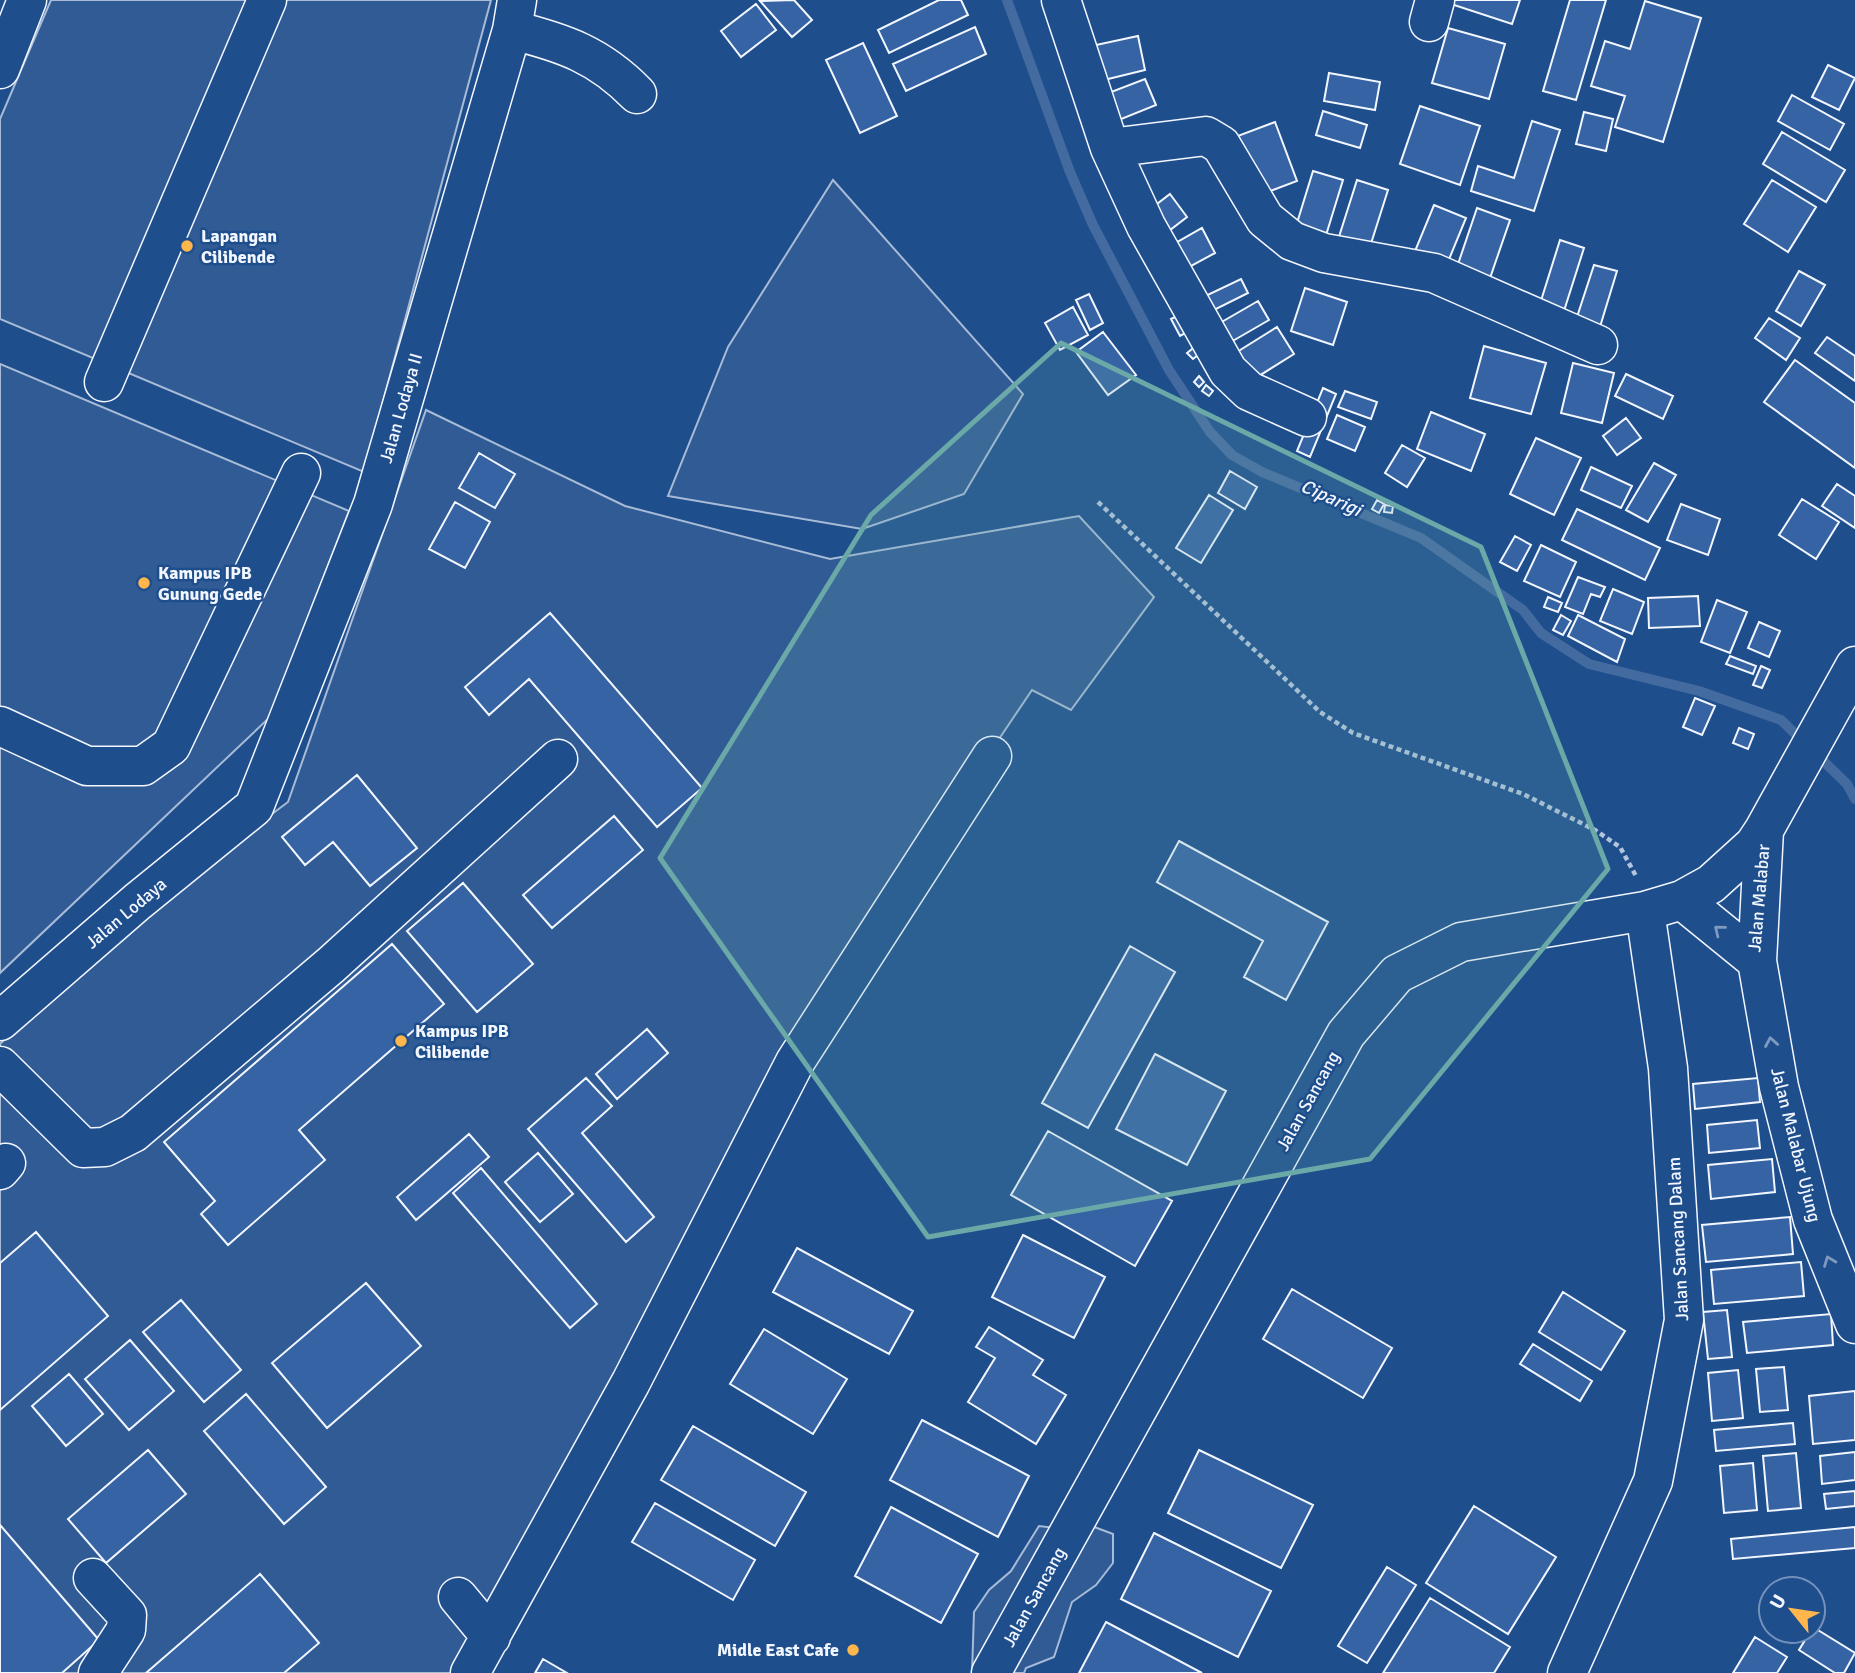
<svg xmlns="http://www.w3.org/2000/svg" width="1855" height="1673" viewBox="0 0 1855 1673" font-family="Signika,sans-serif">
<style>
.green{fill:#305b95;stroke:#a8bbd7;stroke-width:2}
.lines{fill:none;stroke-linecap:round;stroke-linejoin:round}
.stream{stroke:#446ba0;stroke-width:10}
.building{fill:#3563a3;stroke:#f2f6ff;stroke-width:2}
.minor-casing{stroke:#f2f6ff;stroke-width:41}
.path{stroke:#b3c4dc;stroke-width:4.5;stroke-dasharray:5 3.5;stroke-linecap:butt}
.minor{stroke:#1f4e8c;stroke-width:38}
.oneway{stroke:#7e9ac0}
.marked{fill:#6aa9a8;fill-opacity:0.2;stroke:#6aa9a8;stroke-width:5;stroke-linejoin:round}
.poi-dot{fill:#ffb74d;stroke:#1f4e8c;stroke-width:2.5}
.labels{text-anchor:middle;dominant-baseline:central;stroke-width:5;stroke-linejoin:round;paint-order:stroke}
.poi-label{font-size:18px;font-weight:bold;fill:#f2f6ff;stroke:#1f4e8c;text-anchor:start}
.street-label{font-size:18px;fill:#f2f6ff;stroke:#1f4e8c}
.water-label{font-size:19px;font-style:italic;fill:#f2f6ff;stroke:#1f4e8c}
</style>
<rect width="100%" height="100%" fill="#1f4e8c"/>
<path class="green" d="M 51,0 L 491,0 L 364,472 L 0,319 L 0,119 Z
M 833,180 L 1023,394 L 964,494 L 862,529 L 668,496 L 728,347 Z
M 0,364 L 349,511 L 269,718 L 0,973 Z
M 426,410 L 625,506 L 830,559 L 1079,516 L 1154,597 L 1071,710 L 1032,690 L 779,1066 L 455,1673 L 0,1673 L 0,1044 L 40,1005 L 216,856 L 288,802 Z
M 1089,1525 L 1113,1534 L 1113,1563 L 1096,1585 L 1072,1602 L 1054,1657 L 1026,1668 L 1024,1673 L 972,1673 L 974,1612 L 989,1590 L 1011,1571 L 1039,1526 L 1064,1529 Z"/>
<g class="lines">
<path class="stream" d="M 1007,0 L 1070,172 L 1093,225 L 1169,370 L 1210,432 L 1232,455 L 1262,472 L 1421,538 L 1523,610 L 1541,633 L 1589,664 L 1699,691 L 1781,720 L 1847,784 L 1855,799"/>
</g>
<path class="building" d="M 794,0 L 812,20 L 792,37 L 760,1 Z
M 939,0 L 961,0 L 968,15 L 889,53 L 878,30 Z
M 1439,0 L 1520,0 L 1512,24 Z
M 1570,0 L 1606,0 L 1576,100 L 1543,91 Z
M 1645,1 L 1701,18 L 1663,142 L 1615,127 L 1625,96 L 1591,86 L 1605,41 L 1630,49 Z
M 756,4 L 776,30 L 741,57 L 721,31 Z
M 975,27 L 986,54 L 906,91 L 893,64 Z
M 1448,28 L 1505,44 L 1489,99 L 1432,83 Z
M 1138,36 L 1145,70 L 1104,80 L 1096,45 Z
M 863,43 L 897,116 L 860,133 L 826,60 Z
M 1828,65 L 1855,78 L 1839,110 L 1812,97 Z
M 1329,73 L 1380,82 L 1375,110 L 1324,101 Z
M 1145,79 L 1156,105 L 1109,124 L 1098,97 Z
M 1792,95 L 1844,124 L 1830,150 L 1778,121 Z
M 1420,106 L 1480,126 L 1460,185 L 1400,164 Z
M 1323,111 L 1367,125 L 1360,148 L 1316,135 Z
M 1584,112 L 1613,119 L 1606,151 L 1576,144 Z
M 1532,121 L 1560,130 L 1534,211 L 1471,191 L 1478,166 L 1514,178 Z
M 1275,122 L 1297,181 L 1257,196 L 1235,137 Z
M 1782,132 L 1845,170 L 1826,202 L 1763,164 Z
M 1313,171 L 1343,180 L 1323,245 L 1293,236 Z
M 1357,180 L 1388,190 L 1368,253 L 1337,243 Z
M 1772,180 L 1816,207 L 1788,252 L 1744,224 Z
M 1170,194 L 1187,217 L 1161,237 L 1144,214 Z
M 1434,205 L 1466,218 L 1445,269 L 1413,256 Z
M 1477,208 L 1510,220 L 1489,281 L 1456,270 Z
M 1202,228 L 1215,253 L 1180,272 L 1167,248 Z
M 1560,240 L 1584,248 L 1563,314 L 1539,307 Z
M 1594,265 L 1617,271 L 1599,330 L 1575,323 Z
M 1799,271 L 1825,285 L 1801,326 L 1776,311 Z
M 1241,279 L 1248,293 L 1204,315 L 1197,300 Z
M 1305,288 L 1347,302 L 1333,345 L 1291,331 Z
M 1089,294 L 1103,323 L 1090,330 L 1076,300 Z
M 1258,301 L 1269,320 L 1224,346 L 1213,327 Z
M 1073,307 L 1088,335 L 1060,350 L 1045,323 Z
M 1189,310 L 1197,327 L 1180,336 L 1171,319 Z
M 1769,318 L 1800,338 L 1786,360 L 1755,338 Z
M 1277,327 L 1294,354 L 1246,384 L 1229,357 Z
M 1103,332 L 1136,375 L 1108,395 L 1076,352 Z
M 1827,337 L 1855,356 L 1855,381 L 1815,353 Z
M 1202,341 L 1207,348 L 1193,359 L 1187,353 Z
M 1484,346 L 1546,363 L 1531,414 L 1470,398 Z
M 1795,360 L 1855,403 L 1855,468 L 1764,402 Z
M 1573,363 L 1614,373 L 1602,423 L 1561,413 Z
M 1626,374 L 1673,396 L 1663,419 L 1615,396 Z
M 1199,376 L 1204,382 L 1199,387 L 1194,382 Z
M 1206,385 L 1213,391 L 1209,396 L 1202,391 Z
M 1323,388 L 1336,394 L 1310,457 L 1297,451 Z
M 1345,391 L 1377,402 L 1371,419 L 1338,407 Z
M 1431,412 L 1485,434 L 1471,471 L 1417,449 Z
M 1337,415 L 1365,427 L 1355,451 L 1327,439 Z
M 1626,418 L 1641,438 L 1617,455 L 1603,436 Z
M 1536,438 L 1581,458 L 1554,515 L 1510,494 Z
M 1402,445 L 1425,458 L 1407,487 L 1385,473 Z
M 479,453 L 515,474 L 495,508 L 459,488 Z
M 1654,463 L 1676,475 L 1648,522 L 1626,510 Z
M 1591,467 L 1632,486 L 1621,508 L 1581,490 Z
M 1230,471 L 1257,487 L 1245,509 L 1218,493 Z
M 1837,484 L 1855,496 L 1855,528 L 1822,506 Z
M 1209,495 L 1233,510 L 1201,563 L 1176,548 Z
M 1802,499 L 1839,522 L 1816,559 L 1779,535 Z
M 1377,500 L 1384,504 L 1379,513 L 1372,509 Z
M 455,502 L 490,522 L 465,568 L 429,549 Z
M 1681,504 L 1720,519 L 1708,555 L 1667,540 Z
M 1385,505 L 1393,506 L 1392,513 L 1384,512 Z
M 1577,509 L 1660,548 L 1645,580 L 1562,540 Z
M 1515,536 L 1531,545 L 1517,571 L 1500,562 Z
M 1541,545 L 1576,562 L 1560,597 L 1524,581 Z
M 1578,577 L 1605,587 L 1600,597 L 1591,594 L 1583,614 L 1565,607 Z
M 1613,589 L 1644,602 L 1632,634 L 1600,621 Z
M 1698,596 L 1700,626 L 1649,628 L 1648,598 Z
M 1548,597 L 1562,603 L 1558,612 L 1544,607 Z
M 1717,600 L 1747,612 L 1730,653 L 1701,642 Z
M 550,613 L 702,788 L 657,827 L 529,679 L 489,715 L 465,687 Z
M 1561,615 L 1571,621 L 1563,635 L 1553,630 Z
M 1578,615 L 1625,639 L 1617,662 L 1568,636 Z
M 1759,622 L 1780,631 L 1769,657 L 1748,648 Z
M 1730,656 L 1756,666 L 1753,674 L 1726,664 Z
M 1761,666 L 1770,670 L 1762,688 L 1753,685 Z
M 1695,698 L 1715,706 L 1702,735 L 1683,727 Z
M 1739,728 L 1754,734 L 1748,749 L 1733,743 Z
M 357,775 L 417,848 L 370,886 L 333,842 L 305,865 L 282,837 Z
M 614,816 L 643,850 L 552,928 L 523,895 Z
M 1179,841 L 1328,922 L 1286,1000 L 1244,977 L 1263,941 L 1157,882 Z
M 463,883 L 533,964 L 477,1012 L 407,931 Z
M 392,944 L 444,1004 L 299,1130 L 325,1160 L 228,1245 L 201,1214 L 215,1201 L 164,1142 Z
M 1130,946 L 1175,972 L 1088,1128 L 1042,1103 Z
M 647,1029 L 668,1053 L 617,1099 L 596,1074 Z
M 1155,1054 L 1226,1091 L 1187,1165 L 1116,1129 Z
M 586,1078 L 612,1106 L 582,1133 L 654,1217 L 626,1242 L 528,1129 Z
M 1758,1078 L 1760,1102 L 1695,1109 L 1693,1084 Z
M 1757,1120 L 1760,1148 L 1709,1153 L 1707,1125 Z
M 1048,1131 L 1172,1201 L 1135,1266 L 1011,1195 Z
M 469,1134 L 489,1157 L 416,1220 L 397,1197 Z
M 538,1153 L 573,1194 L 540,1222 L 505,1182 Z
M 1772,1159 L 1775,1192 L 1711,1199 L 1708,1165 Z
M 481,1168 L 597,1304 L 570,1328 L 453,1193 Z
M 1790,1217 L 1793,1254 L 1706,1262 L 1702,1225 Z
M 36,1232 L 108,1316 L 0,1410 L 0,1263 Z
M 1023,1235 L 1105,1277 L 1074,1338 L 992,1297 Z
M 797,1248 L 913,1311 L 889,1354 L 773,1292 Z
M 1801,1262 L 1804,1296 L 1714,1304 L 1711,1270 Z
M 366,1283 L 421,1346 L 327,1428 L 272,1363 Z
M 1292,1289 L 1392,1348 L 1363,1398 L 1263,1339 Z
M 1563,1292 L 1625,1331 L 1601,1370 L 1539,1332 Z
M 181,1300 L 241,1370 L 204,1402 L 143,1332 Z
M 1727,1310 L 1732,1357 L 1708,1359 L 1703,1312 Z
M 1831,1314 L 1833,1345 L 1747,1353 L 1743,1322 Z
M 989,1327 L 1043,1360 L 1033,1375 L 1066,1395 L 1036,1444 L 968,1402 L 995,1358 L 976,1347 Z
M 764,1329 L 847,1379 L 813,1434 L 730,1384 Z
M 130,1340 L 174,1391 L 129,1430 L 85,1379 Z
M 1533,1344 L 1592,1381 L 1580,1401 L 1520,1364 Z
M 1784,1367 L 1788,1410 L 1760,1412 L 1756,1369 Z
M 1738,1370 L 1743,1418 L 1712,1421 L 1708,1373 Z
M 69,1374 L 103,1414 L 66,1446 L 32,1406 Z
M 1855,1391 L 1855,1440 L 1813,1444 L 1809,1396 Z
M 246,1394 L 326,1487 L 284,1524 L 204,1431 Z
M 922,1420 L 1029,1476 L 998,1537 L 890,1480 Z
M 1793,1423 L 1795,1444 L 1716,1451 L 1714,1430 Z
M 693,1426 L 806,1492 L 775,1546 L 661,1480 Z
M 148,1450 L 186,1494 L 106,1563 L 68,1519 Z
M 1199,1450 L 1313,1505 L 1281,1568 L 1168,1513 Z
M 1855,1452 L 1855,1480 L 1822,1484 L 1820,1456 Z
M 1796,1453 L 1801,1508 L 1768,1511 L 1763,1456 Z
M 1753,1463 L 1757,1510 L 1724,1513 L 1720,1466 Z
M 1855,1491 L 1855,1506 L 1826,1509 L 1824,1494 Z
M 655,1503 L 755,1560 L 733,1600 L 632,1542 Z
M 1474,1506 L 1556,1557 L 1508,1634 L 1426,1583 Z
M 891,1507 L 978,1554 L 941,1623 L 855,1576 Z
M 0,1525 L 99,1640 L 62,1673 L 0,1673 Z
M 1855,1527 L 1855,1548 L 1733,1559 L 1731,1539 Z
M 1154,1533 L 1271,1591 L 1238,1657 L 1121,1599 Z
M 1387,1567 L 1416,1585 L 1367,1663 L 1338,1646 Z
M 260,1574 L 319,1643 L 284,1673 L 146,1673 Z
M 1430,1598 L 1510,1647 L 1494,1673 L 1383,1673 Z
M 1106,1622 L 1202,1673 L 1079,1673 Z
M 1813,1627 L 1855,1653 L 1844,1673 L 1835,1673 L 1799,1650 Z
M 1755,1637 L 1787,1657 L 1777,1673 L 1733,1673 Z
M 543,1659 L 567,1673 L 535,1673 Z"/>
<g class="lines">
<defs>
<path id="minor" d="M 1061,0 L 1110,148 L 1206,136 L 1221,145 L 1265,219 L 1292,241 L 1324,253 L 1434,273 L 1598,345
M 1429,22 L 1435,0
M 512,30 C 564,43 599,55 637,94
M 0,69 L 27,0
M 1110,148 L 1146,226 L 1228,371 L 1249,391 L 1307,417
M 104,382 L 267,0
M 0,726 L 87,766 L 143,766 L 171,746 L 301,473
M 1764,830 L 1757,961 L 1779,1087 L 1813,1220 L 1855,1324
M 1682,900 L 1757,961
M 0,1021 L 137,902 L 254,807 L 373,504 L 512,30 L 517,0
M 0,1066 L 83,1148 L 105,1147 L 133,1133 L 331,965 L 558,759
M 0,1170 L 6,1163
M 93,1578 L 127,1615 L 126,1630 L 98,1673
M 458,1597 L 491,1637
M 470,1673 L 631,1382 L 795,1062 L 992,756
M 991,1673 L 1346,1034 L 1397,974 L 1461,942 L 1645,911 L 1682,900 L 1711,884 L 1754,845 L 1764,830 L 1855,666
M 1567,1673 L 1653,1481 L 1684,1320 L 1668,1068 L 1645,911"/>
</defs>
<use href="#minor" class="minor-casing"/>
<path class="path" d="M 1098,502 L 1320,712 L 1353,733 L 1523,794 L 1595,830 L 1620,847 L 1636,876"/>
<use href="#minor" class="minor"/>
</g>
<defs><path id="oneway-chevron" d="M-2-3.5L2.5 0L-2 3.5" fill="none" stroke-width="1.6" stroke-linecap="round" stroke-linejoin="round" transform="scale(1.75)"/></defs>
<g class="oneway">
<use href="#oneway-chevron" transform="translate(1719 930) rotate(-141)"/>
<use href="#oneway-chevron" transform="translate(1771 1042) rotate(-100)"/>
<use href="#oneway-chevron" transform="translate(1829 1261) rotate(-111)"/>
</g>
<path class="marked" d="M 1061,343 L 1481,547 L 1608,869 L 1370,1159 L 928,1237 L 660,858 L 871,515 Z"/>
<g class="poi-dot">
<circle cx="187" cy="246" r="7"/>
<circle cx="144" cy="583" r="7"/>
<circle cx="401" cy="1041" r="7"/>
<circle cx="853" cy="1650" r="7"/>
</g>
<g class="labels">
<g class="poi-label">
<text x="201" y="236">Lapangan<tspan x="201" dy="21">Cilibende</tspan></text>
<text x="158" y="573">Kampus IPB<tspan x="158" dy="21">Gunung Gede</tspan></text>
<text x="415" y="1031">Kampus IPB<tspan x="415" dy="21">Cilibende</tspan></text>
<text x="839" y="1650" text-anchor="end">Midle East Cafe</text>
</g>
<g class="street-label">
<text transform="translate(401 408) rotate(-74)">Jalan Lodaya II</text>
<text transform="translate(1759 898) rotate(-85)">Jalan Malabar</text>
<text transform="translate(126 913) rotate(-40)">Jalan Lodaya</text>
<text transform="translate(1308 1101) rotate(-61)">Jalan Sancang</text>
<text transform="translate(1796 1145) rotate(76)">Jalan Malabar Ujung</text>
<text transform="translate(1678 1239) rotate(-93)">Jalan Sancang Dalam</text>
<text transform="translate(1034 1597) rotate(-61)">Jalan Sancang</text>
</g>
<g class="water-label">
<text transform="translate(1331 498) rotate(24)">Ciparigi</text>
</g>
</g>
<g transform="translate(1792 1610) rotate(300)"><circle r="33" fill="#1f4e8c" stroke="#7391ba" stroke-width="2"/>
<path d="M0-5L12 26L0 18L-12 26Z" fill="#ffb74d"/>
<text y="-10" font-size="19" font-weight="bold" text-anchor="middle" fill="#f2f6ff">U</text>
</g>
</svg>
